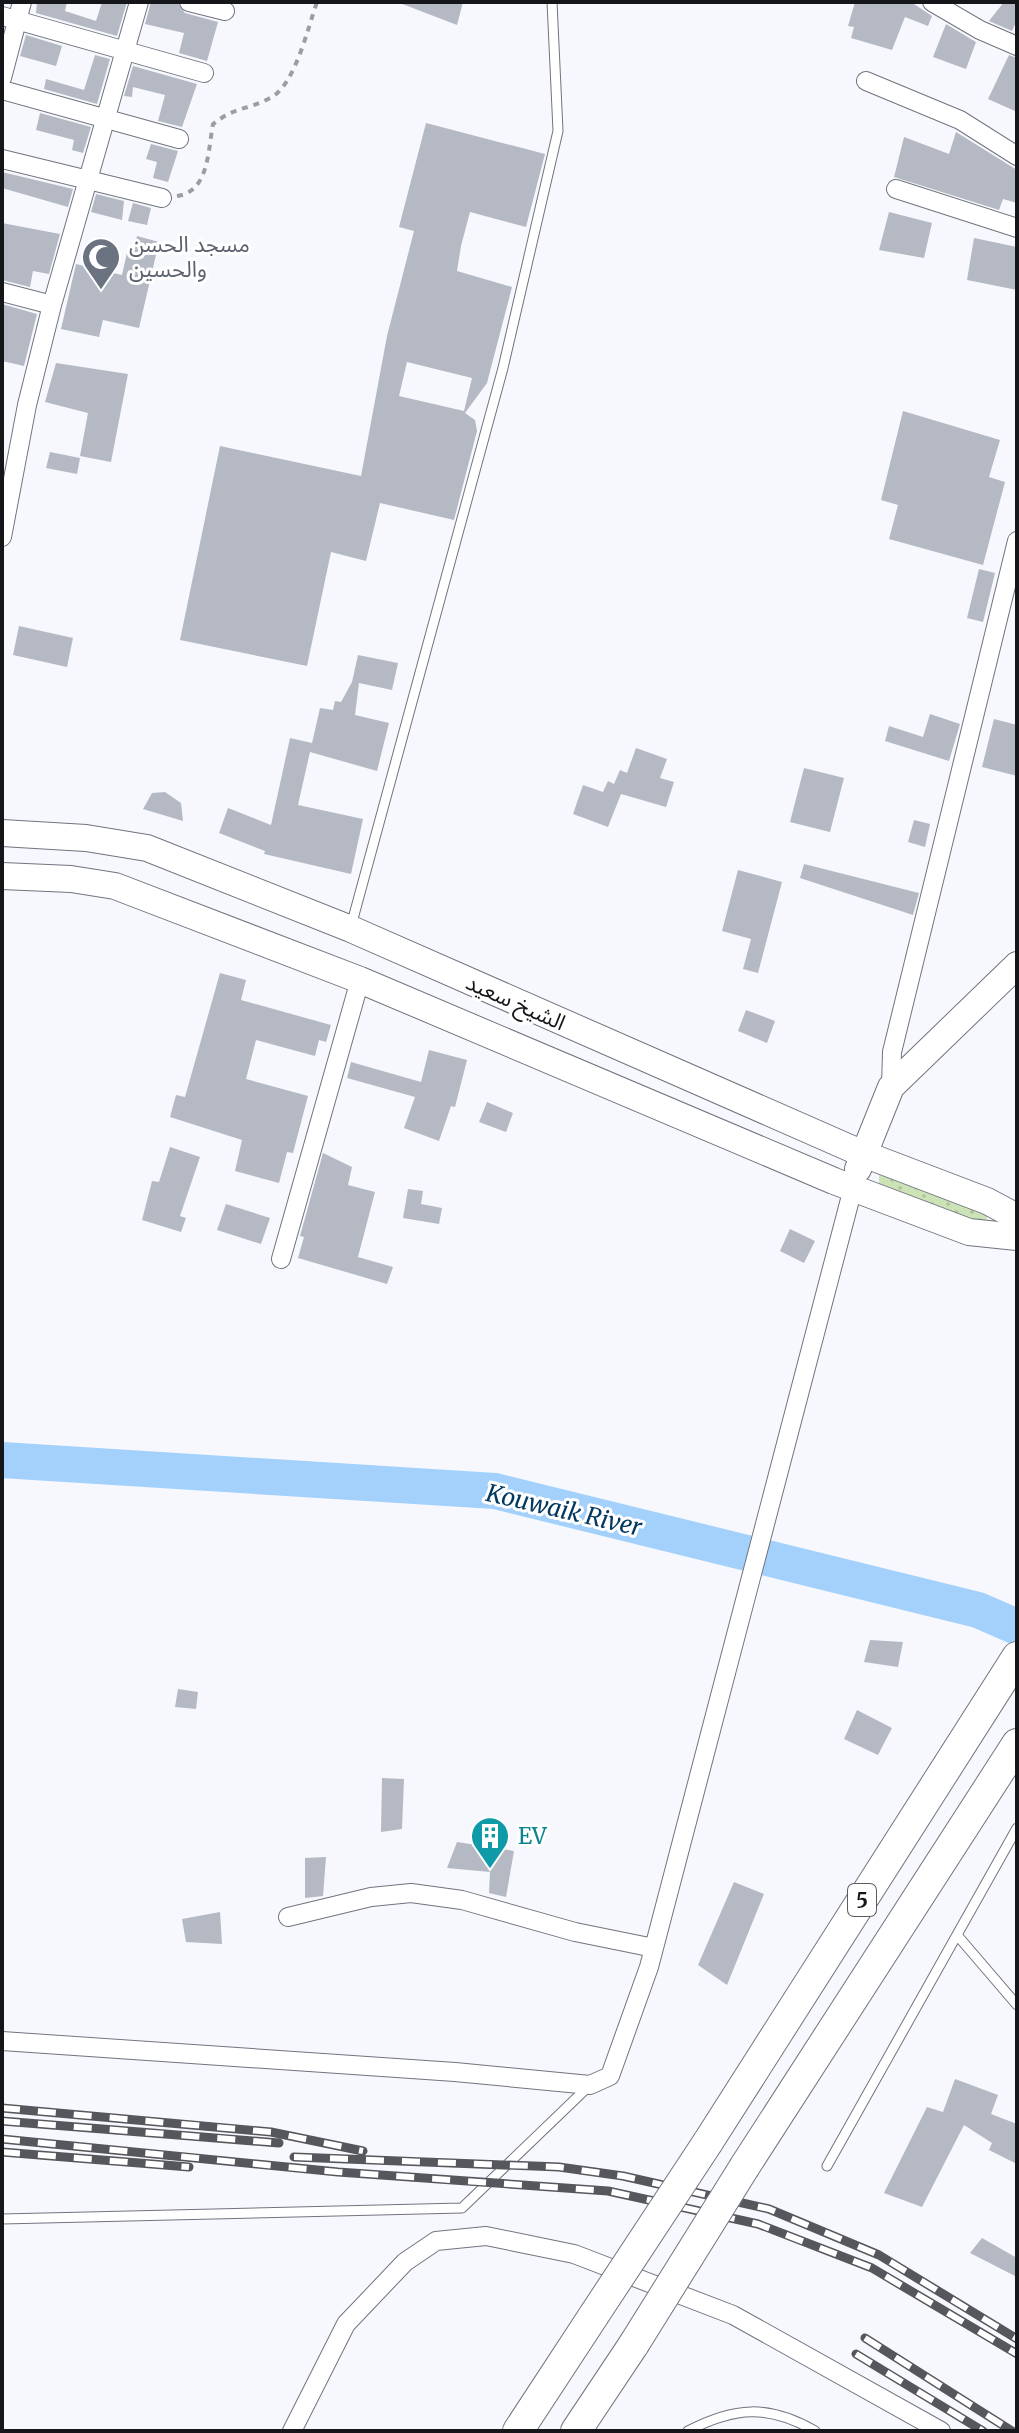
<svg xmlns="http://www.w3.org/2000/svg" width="1019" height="2433" viewBox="0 0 1019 2433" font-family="Merriweather,'Noto Sans Arabic',serif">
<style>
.grass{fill:url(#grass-dots)}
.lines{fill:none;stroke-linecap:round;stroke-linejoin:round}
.river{stroke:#a3d1fb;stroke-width:36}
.building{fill:#b5b9c3;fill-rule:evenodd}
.service-casing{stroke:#71747e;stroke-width:11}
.minor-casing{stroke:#71747e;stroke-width:20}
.secondary-casing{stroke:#71747e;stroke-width:28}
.trunk-casing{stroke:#71747e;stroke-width:32}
.path{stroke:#9c9da3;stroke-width:4;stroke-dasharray:6 6;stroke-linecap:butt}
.service{stroke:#fff;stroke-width:9}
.minor{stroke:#fff;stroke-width:18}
.secondary{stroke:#fff;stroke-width:26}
.trunk{stroke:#fff;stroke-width:30}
.rail-casing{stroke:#56575c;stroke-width:9}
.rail{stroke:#fff;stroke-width:6;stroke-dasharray:18;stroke-linecap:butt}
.trunk-bridge-casing{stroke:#71747e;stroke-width:32;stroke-linecap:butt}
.trunk-bridge{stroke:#fff;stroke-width:30}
.labels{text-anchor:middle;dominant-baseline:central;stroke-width:6;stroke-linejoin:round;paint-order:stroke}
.shield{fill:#fff;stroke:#5b5c5f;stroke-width:2}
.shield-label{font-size:20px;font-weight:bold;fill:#15161a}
.worship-label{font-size:22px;fill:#5b616d;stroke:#fff;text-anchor:start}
.street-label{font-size:22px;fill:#15161a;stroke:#fff}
.culture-label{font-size:22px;fill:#0d838f;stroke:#fff;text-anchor:start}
.water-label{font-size:24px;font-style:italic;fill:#033960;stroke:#fff}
</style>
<defs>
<pattern id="grass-dots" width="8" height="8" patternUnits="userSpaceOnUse" patternTransform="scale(2)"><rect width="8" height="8" fill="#cce3b7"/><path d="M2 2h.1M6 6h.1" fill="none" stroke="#aec29d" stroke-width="1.8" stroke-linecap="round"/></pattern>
</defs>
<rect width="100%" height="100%" fill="#f6f8fe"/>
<path class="grass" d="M 879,1172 L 988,1214 L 985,1225 L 879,1189 Z"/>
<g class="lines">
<path class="river" d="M 2,1460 L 495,1491 L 978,1610 L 1017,1627"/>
</g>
<path class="building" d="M 37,2 L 67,2 L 65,11 L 96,21 L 102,2 L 127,2 L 117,36 L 36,13 Z
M 151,2 L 177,2 L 185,13 L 218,22 L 207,61 L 179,53 L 184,33 L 145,24 Z
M 397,2 L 463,2 L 457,25 Z
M 855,2 L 911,2 L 932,16 L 928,26 L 905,17 L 892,50 L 851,38 L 854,27 L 848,26 Z
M 1004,2 L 1017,2 L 1017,20 L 1012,31 L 989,21 Z
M 946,24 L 976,42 L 966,69 L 933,57 Z
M 26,35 L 62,46 L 56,66 L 20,56 Z
M 95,55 L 110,59 L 97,104 L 44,89 L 46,79 L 84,90 Z
M 1009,55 L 1017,58 L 1017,112 L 988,99 Z
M 133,66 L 197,84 L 182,127 L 158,121 L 165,95 L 133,87 L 132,97 L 124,96 Z
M 40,113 L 91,127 L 83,153 L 72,150 L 74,140 L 36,130 Z
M 426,123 L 545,154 L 526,227 L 470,212 L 461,246 L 457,271 L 512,287 L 487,383 L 465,413 L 475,420 L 477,431 L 454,520 L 380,503 L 366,561 L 331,552 L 307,666 L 180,640 L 220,446 L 361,476 L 387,336 L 414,231 L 399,227 ZM 407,362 L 472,378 L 464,411 L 399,396 Z
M 956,132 L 1017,170 L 1017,203 L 1003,199 L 999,210 L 894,177 L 904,137 L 949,154 Z
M 151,144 L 178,151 L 168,182 L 153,178 L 157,162 L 146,159 Z
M 2,172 L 73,189 L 68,207 L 2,188 Z
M 96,194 L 124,201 L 122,220 L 91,212 Z
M 133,203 L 151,208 L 147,225 L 128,221 Z
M 889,212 L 932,223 L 924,258 L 879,250 Z
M 2,223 L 60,234 L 49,274 L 33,271 L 30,287 L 2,280 Z
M 137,236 L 159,242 L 139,328 L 103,320 L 99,337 L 61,329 L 76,264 L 122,275 L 128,248 L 134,250 Z
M 974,238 L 1017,247 L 1017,290 L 967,280 Z
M 2,304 L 37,314 L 24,366 L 2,361 Z
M 56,363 L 128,374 L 111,462 L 80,456 L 88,413 L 45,402 Z
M 903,411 L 1000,440 L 989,477 L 1005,482 L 983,565 L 889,539 L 898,505 L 881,500 Z
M 50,452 L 80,458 L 77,474 L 46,468 Z
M 979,569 L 995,573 L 983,622 L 967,618 Z
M 19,626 L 73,638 L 67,667 L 13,655 Z
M 358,655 L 398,663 L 392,690 L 359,683 L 355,715 L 389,723 L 377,771 L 310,752 L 320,708 L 333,710 L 335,701 L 341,702 L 352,682 Z
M 930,714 L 960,724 L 949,761 L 885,741 L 889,726 L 923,737 Z
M 994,719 L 1017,725 L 1017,776 L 982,767 Z
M 290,738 L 312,743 L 298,805 L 363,819 L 351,874 L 264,854 L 265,851 L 219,833 L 228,808 L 271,825 Z
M 636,748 L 667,759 L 660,778 L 674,782 L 666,807 L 621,794 L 608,827 L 573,814 L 583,785 L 603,792 L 608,781 L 614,784 L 620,770 L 627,773 Z
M 804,768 L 844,778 L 830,832 L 790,822 Z
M 165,792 L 181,803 L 183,821 L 143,809 L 152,793 Z
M 914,820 L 930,824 L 925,847 L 908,842 Z
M 804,864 L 919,893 L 913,915 L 800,878 Z
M 738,870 L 782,882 L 758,973 L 743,969 L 751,939 L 722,931 Z
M 220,973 L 246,980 L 241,1000 L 331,1025 L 326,1042 L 319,1040 L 315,1056 L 256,1040 L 246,1079 L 308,1096 L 293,1153 L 287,1152 L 279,1183 L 235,1171 L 242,1140 L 170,1117 L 176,1095 L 185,1097 Z
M 746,1010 L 775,1021 L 767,1043 L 738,1031 Z
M 429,1050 L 467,1060 L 455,1107 L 451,1106 L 439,1141 L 404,1128 L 415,1097 L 347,1078 L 351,1062 L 421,1082 Z
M 487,1102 L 513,1113 L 506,1132 L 479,1122 Z
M 170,1147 L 200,1157 L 180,1216 L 186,1218 L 181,1232 L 142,1220 L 152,1181 L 159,1182 Z
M 323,1153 L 352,1167 L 348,1185 L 375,1192 L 358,1257 L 393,1267 L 387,1284 L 298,1258 L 304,1237 L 300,1236 Z
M 408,1189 L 423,1191 L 421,1204 L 442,1208 L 439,1224 L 403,1218 Z
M 226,1204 L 270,1218 L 261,1244 L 217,1230 Z
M 790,1229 L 815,1241 L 804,1263 L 780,1251 Z
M 870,1640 L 903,1642 L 898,1667 L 864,1662 Z
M 178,1689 L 198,1692 L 196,1709 L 175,1707 Z
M 857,1710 L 892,1728 L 878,1755 L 844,1739 Z
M 382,1778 L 404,1779 L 402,1829 L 381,1832 Z
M 457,1842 L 514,1851 L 506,1897 L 489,1893 L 490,1872 L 447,1868 Z
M 326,1857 L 323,1896 L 305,1898 L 305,1858 Z
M 734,1882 L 764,1894 L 727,1985 L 698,1965 Z
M 220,1912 L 222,1944 L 186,1942 L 182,1919 Z
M 955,2079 L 998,2095 L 991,2114 L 1017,2124 L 1017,2164 L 989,2150 L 992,2143 L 964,2125 L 922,2207 L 884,2193 L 927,2107 L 943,2112 Z
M 982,2238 L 1017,2258 L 1017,2277 L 970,2253 Z"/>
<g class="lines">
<defs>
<path id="service" d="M 351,926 L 503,368 L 558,131 L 552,2
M 957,1935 L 1017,2005
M 827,2166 L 1017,1828
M 2,2219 L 462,2208 L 590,2085
M 688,2431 C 734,2407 768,2404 815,2431"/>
<path id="minor" d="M 189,2 L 225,11
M 932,2 L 980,30 L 1017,46
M 2,16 L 204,73
M 2,78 L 22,2
M 866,81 L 960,120 L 1017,156
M 2,90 L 179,139
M 2,159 L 162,198
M 896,189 L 1017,228
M 2,292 L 52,305
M 2,537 L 27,405 L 52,305 L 139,2
M 891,1087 L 892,1052 L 1017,541
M 281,1259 L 360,980
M 288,1917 L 371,1897 L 411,1893 L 462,1900 L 575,1932 L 654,1948
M 2,2041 L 455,2072 L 590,2085 L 610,2076 L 649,1967 L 853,1188
M 292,2431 L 346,2324 L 405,2262 L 436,2241 L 486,2236 L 574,2254 L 733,2315 L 941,2431"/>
<path id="secondary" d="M 2,833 L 86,838 L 147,848 L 351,929 L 861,1153 L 987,1201 L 1017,1217
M 2,876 L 71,879 L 115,886 L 360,980 L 834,1181 L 969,1232 L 1017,1237
M 858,1169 L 891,1087 L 1017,965"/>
<path id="trunk" d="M 708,2142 L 1017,1657
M 745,2166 L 1017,1744
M 518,2431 L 594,2315
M 576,2431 L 634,2344"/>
</defs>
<use href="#service" class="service-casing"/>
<use href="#minor" class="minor-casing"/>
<use href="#secondary" class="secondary-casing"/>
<use href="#trunk" class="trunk-casing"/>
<path class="path" d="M 177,196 C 209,192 208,150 213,124 C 236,106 248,110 270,98 C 295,86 308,27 317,2"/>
<use href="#service" class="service"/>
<use href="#minor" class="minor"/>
<use href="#secondary" class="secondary"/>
<use href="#trunk" class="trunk"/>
<defs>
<path id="rail" d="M 2,2108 L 271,2132 L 363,2151
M 2,2121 L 279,2143
M 2,2139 L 338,2172 L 608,2191 L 758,2224 L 872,2268 L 1017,2354
M 2,2152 L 189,2167
M 294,2157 L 559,2167 L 623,2176 L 769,2209 L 879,2255 L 1017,2339
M 865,2338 L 1012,2431
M 856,2354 L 983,2431"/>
</defs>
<use href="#rail" class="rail-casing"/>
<use href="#rail" class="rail"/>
<defs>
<path id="trunk-bridge" d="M 594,2315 L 708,2142
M 634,2344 L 745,2166"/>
</defs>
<use href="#trunk-bridge" class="trunk-bridge-casing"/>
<use href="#trunk-bridge" class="trunk-bridge"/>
</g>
<defs>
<symbol id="mosque-pin" viewBox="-11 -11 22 30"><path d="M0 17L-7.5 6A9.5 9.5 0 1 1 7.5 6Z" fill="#6b7280" stroke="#fff"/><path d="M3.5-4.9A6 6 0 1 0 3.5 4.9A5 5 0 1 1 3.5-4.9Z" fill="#fff"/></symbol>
<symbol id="building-pin" viewBox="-11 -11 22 30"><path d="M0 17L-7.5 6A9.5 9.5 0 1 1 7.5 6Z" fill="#0f9aa8" stroke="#fff"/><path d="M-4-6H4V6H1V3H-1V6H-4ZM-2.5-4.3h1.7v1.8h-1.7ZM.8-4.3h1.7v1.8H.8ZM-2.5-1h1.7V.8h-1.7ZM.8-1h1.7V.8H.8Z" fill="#fff"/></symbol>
</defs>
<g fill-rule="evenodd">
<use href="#mosque-pin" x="79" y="235" width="44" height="60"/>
<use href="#building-pin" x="468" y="1814" width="44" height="60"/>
</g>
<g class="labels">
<rect class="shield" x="848" y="1884" width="28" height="32" rx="6"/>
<g class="shield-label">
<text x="862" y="1900">5</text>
</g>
<g class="worship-label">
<text x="129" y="244">مسجد الحسن<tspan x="129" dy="25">والحسين</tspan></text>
</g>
<g class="street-label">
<text transform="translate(516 1002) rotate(24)">الشيخ سعيد</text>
</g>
<g class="culture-label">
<text x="518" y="1836">EV</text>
</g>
<g class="water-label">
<text transform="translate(564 1510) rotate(13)">Kouwaik River</text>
</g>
</g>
<rect width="1019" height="2433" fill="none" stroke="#15161a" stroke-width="8"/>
</svg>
